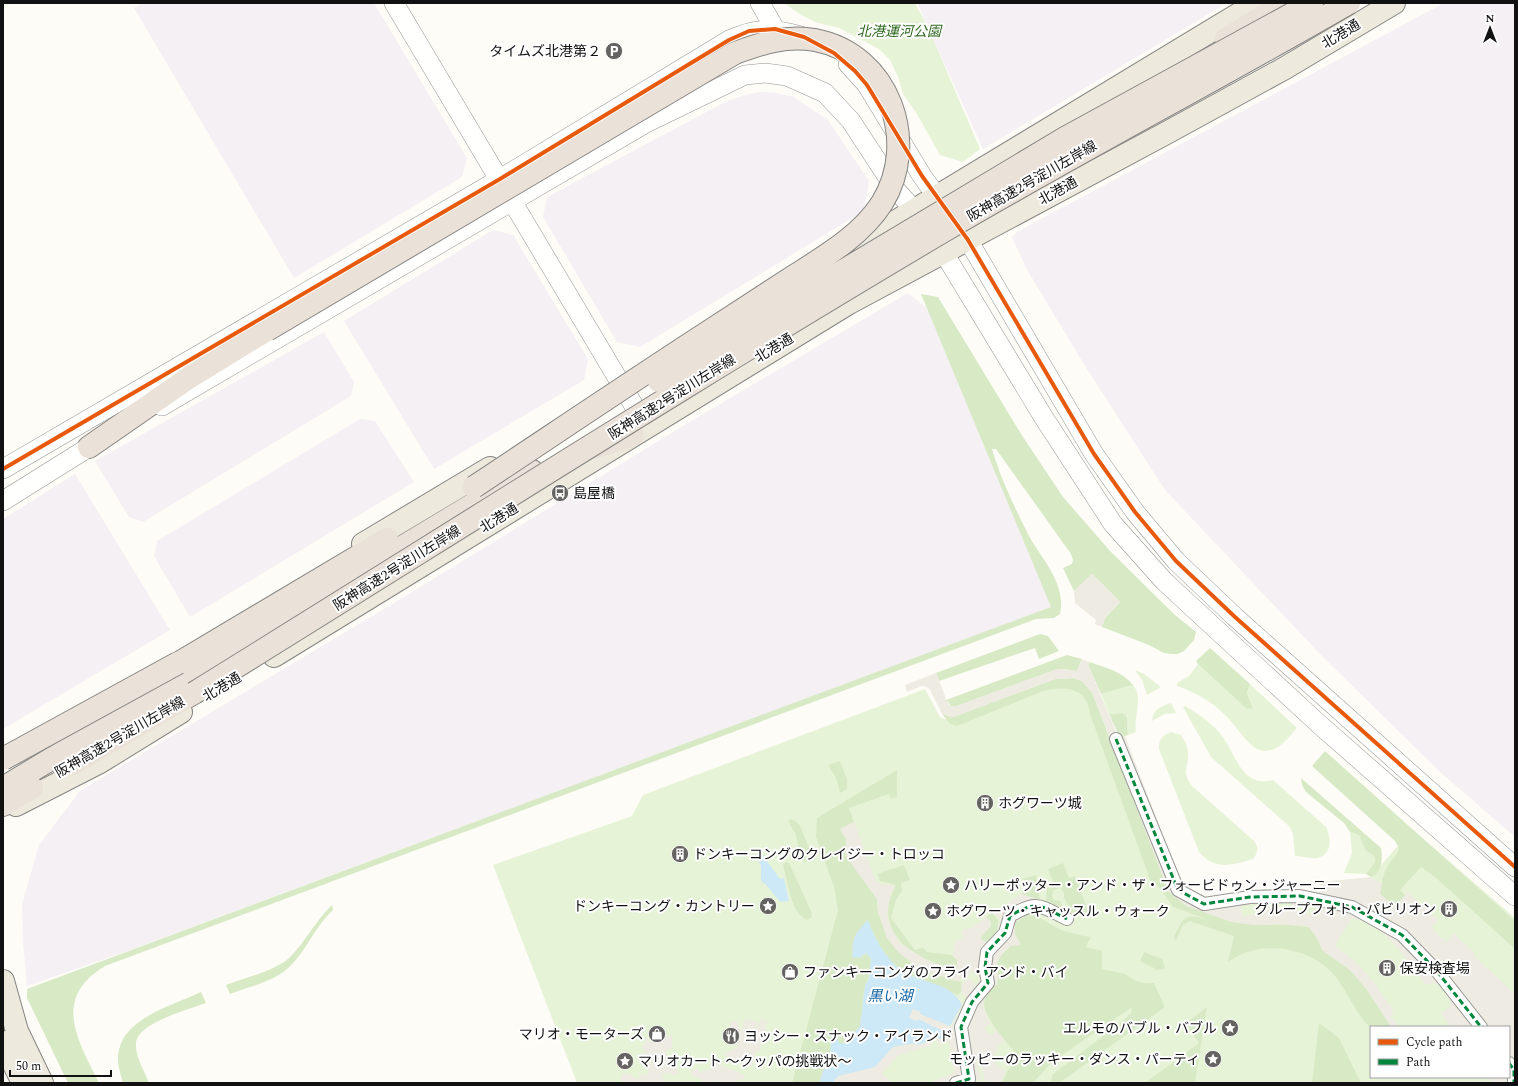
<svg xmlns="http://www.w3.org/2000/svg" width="1518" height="1086" viewBox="0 0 1518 1086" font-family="Spectral,'Noto Sans JP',serif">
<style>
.industrial{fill:#f5f0f3}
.green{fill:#e7f3d7;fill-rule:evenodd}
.forest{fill:#d8eac5}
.plaza{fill:#edebe2;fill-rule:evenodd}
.water{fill:#cde8f7}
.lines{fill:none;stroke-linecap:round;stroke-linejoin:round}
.pedestrian-casing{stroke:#979795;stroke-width:14}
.tertiary-casing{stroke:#979795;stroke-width:20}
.primary-casing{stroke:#858482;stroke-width:24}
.motorway-casing{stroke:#858482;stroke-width:24}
.pedestrian{stroke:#fffffe;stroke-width:12}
.tertiary{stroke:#fffffe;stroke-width:19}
.primary{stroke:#ede9dc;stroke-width:22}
.motorway{stroke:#eae1d8;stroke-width:22}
.motorway-bridge-casing{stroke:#858482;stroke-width:24;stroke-linecap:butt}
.motorway-bridge{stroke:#eae1d8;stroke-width:22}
.quiet{stroke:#00873e;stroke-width:3;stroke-dasharray:6 3;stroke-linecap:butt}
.cycleway-casing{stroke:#fff;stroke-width:6}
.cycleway{stroke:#e8590c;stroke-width:4}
.labels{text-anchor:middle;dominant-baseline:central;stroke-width:4;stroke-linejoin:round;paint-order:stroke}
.park-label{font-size:14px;font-style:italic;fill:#2f6b1f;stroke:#fff}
.street-label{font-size:14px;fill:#111;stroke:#fff}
.poi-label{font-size:14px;fill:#111;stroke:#fff;text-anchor:start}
.water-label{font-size:15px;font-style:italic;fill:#1768a6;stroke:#fff}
</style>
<rect width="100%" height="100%" fill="#fdfcf7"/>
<path class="industrial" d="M 143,3 L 374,3 L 467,158 L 462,177 L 294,278 L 134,8 Z
M 917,3 L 1227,3 L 983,149 Z
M 1444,3 L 1515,3 L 1515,837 L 1438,770 L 1320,654 L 1165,490 L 1085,366 L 1026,268 L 1012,237 L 1017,232 Z
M 762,92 L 776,93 L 792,96 L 828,120 L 869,181 L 864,211 L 640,347 L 617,342 L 543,217 L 547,197 L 712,109 L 730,100 L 749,94 Z
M 493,230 L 513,235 L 588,359 L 584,380 L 434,469 L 344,321 Z
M 908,293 L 927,308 L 1052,607 L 130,950 L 27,986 L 23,942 L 22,904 L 39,845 L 80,791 L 394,603 L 683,426 Z
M 324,332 L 354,382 L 351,396 L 143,522 L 129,517 L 95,461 Z
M 360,419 L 375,421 L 414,482 L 190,617 L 154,556 L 157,541 Z
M 75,474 L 170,630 L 3,729 L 3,519 Z"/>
<path class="green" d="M 784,3 L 915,3 L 928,27 L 980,149 L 963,162 L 940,155 L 917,114 L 903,94 L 898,77 L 890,60 L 879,49 L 839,28 L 815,22 L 801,15 Z
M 1198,664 L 1248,709 L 1253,707 L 1247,693 L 1250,684 L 1297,728 C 1288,738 1276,755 1260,750 C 1249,748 1235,724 1226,716 C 1213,702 1195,692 1177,686 L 1177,683 L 1189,676 Z
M 1135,670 L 1144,674 L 1161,687 L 1147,695 L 1142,680 Z
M 1133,685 C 1144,698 1133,717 1136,732 L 1128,735 L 1127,717 L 1123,713 L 1109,714 L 1101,694 Z
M 1043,688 L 1084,688 L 1165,890 L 1235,905 L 1359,891 L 1412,829 L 1515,918 L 1515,1083 L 577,1083 L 493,865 L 632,816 L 643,795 L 925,689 L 940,717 L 952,722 ZM 1371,1027 L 1509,1027 L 1509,1077 L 1371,1077 Z
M 1171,703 L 1176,713 L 1165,714 L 1152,721 C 1153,709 1161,706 1171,703 Z
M 1185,706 C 1197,713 1209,721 1219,732 C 1236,751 1240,789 1273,780 L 1326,827 C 1331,837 1333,855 1317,858 C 1311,859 1301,856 1295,856 L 1293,834 L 1290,827 L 1211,757 L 1183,707 Z
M 1171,732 L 1181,735 C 1184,740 1188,746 1188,753 C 1189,769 1180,770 1192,786 L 1254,841 C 1259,847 1258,853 1253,859 C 1231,865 1216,871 1199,852 L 1159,749 C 1159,738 1162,736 1171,732 Z
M 1350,832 L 1359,835 L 1365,850 L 1374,856 L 1375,862 L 1366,874 L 1344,873 L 1352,853 Z"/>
<path class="forest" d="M 921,294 L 938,297 L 1021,434 L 1063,497 L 1111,552 L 1175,615 L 1196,632 L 1194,640 L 1184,651 L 1178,654 L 1171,654 L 1164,653 L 1149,645 L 1102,627 L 1105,618 L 1120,602 L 1092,574 L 1074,591 L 1063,568 L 1072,564 L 1073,560 L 1071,554 L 996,449 L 992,449 C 999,474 1013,504 1025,528 C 1038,557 1067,580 1060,614 L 1054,618 L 1036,619 L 105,966 C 51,999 78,1040 99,1083 L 68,1083 L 27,998 L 27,989 L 1051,607 Z
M 1040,634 L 1048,636 L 1059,651 L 1039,659 L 1035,648 L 939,681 L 936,673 Z
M 1210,648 L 1250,684 L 1247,693 L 1253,708 L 1247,709 L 1198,664 L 1196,661 Z
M 1067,655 L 1082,659 L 1077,671 L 1064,669 L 1055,670 L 957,706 L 951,706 L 946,700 Z
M 1090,662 C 1106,668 1122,671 1133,685 L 1101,694 L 1088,665 Z
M 1073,678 L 1082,681 L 1092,692 L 1169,892 C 1187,901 1214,918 1233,922 C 1258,927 1284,923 1309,927 L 1317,938 L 1322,950 L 1350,970 L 1368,991 L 1391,1027 L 1371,1028 C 1355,1014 1348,991 1334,975 C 1310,946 1258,939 1228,962 L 1234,936 L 1190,921 L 1182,926 L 1176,941 L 1174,937 C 1185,915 1184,914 1207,919 L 1173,907 L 1159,887 L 1151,882 L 1090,714 C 1088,688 1065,685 1043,691 L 957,726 L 950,724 L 942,714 L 953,717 L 1055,679 Z
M 1123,713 L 1127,717 L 1128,735 L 1120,738 L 1109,714 Z
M 1325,751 L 1515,921 L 1515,949 L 1435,877 L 1421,867 L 1400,890 L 1405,895 L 1395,907 L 1380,894 C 1380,886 1384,871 1389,864 C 1393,857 1396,858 1399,848 L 1395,841 L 1312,766 Z
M 840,761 L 847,779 L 847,789 L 840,793 L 836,778 L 828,765 Z
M 897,770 L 897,797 L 891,799 L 889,794 L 849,808 L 854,822 L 840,829 L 846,839 L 846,856 L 877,899 L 878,912 L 887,938 L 953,980 L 962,982 L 961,992 L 957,995 C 941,987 924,982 908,974 C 888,964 875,940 868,920 L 861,957 L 865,953 C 876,957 871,977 865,985 L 860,1026 L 846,1043 L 839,1043 L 833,1030 C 829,1039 832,1046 830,1055 C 828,1065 821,1073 820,1083 L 792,1083 L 838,910 L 834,887 L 816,837 L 817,818 Z
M 1301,778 L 1381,848 C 1383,858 1382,873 1371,877 L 1366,874 L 1375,862 L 1374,856 L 1365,850 L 1359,835 L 1350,832 L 1344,823 L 1306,792 L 1302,785 Z
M 791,819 L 797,822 L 800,826 L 814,859 L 805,862 L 801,860 L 796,835 L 788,821 Z
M 786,862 L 789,863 L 811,911 L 812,917 L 807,920 C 790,912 788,882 783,865 Z
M 1063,863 L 1069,878 L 1075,876 L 1090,916 L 1068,913 L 1070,909 L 1064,898 L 1064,893 L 1060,888 L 1054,890 L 1052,895 L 1054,900 L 1060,901 L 1064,910 L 1046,900 L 1047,887 L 1053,882 L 1048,869 Z
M 904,865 L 910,880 L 901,883 L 902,890 L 896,900 L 891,918 L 915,950 L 923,948 L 927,952 L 952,955 L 957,960 L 957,970 C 947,967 937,964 928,960 C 895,946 877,919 896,885 L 880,881 L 877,874 Z
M 1036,875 L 1040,900 L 1021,894 L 1026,888 L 1023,879 Z
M 332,905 L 333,910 C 314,927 306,953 286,970 C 271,982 248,987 230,994 L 226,985 C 244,978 275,971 289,958 C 305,943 315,921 332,905 Z
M 992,913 C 1002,925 998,917 997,933 L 986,942 L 980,938 L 991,926 L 990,921 L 986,917 Z
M 1035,914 C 1054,928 1068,934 1091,937 L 1086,947 L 1102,951 L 1102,969 L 1125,974 L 1134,980 L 1144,983 L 1154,983 L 1165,1007 L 1059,1083 L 1051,1083 L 1052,1075 L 1125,1019 L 1131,1013 L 1132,1007 L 1051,1063 L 1033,1083 L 1002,1083 L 1007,1071 L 1015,1062 L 1017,1056 C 1007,1039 962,1001 997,985 C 999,977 995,967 998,960 C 1001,954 1006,952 1010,946 C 1015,940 1015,930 1015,922 L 1025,916 Z
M 1144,952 L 1162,959 L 1165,967 L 1164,969 L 1155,970 L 1154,968 L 1140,961 Z
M 201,992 L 206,1003 C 188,1010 136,1023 136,1044 C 135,1056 145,1072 149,1083 L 123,1083 C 120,1073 116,1060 119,1050 C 126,1017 174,1005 201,992 Z
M 1207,1007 L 1195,1083 L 1145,1083 L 1199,1043 L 1185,1024 Z
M 1319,1023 L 1339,1038 L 1361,1083 L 1312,1083 Z"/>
<path class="plaza" d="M 1092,574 L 1120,602 L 1105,618 L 1102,627 L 1095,624 L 1096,620 L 1075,603 L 1074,591 Z
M 1082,659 L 1090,662 L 1088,665 L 1117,734 L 1120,738 L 1125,736 L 1177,872 L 1180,878 L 1191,890 L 1206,898 L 1225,897 L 1265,889 L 1319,892 L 1320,882 L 1371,877 L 1382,883 L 1380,894 L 1395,907 L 1408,892 L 1438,920 L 1432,927 L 1438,936 L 1447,941 L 1453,933 L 1473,951 L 1475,957 L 1515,994 L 1515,1083 L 1491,1083 L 1487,1077 L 1509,1077 L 1509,1027 L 1451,1027 L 1441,1013 L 1451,1006 L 1450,1000 L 1440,985 L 1432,983 L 1425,985 L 1404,955 L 1386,936 L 1371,924 L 1352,918 L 1335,946 L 1357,963 L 1371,979 L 1394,1011 L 1392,1012 L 1391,1017 L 1399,1027 L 1391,1027 L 1368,991 L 1350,970 L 1322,950 L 1317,938 L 1309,927 L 1281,924 L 1254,925 L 1232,922 L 1186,906 L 1169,892 L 1092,692 L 1082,681 L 1073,678 L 1055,679 L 953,717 L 942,714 L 930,690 L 927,687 L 921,686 L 907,692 L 905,685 L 936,673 L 948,704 L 951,706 L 957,706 L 1055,670 L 1064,669 L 1077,671 ZM 1293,901 L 1290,911 L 1282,909 L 1271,912 L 1268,902 ZM 1299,901 L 1323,906 L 1319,916 L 1297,911 ZM 1262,903 L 1262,914 L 1242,916 L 1241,905 Z
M 854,822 L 876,881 L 881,884 L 896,885 L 890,896 L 887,913 L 890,926 L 900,943 L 928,961 L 957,970 L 957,960 L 952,955 L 955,949 L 953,945 L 962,937 L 962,930 L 972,928 L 986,917 L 990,921 L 991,926 L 980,938 L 986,942 L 997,933 L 1000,921 L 999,918 L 992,913 L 1021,894 L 1040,900 L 1076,916 L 1071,926 L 1038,910 L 1025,910 L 1027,915 L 1015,922 L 1015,934 L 1021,945 L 1010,946 L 1002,954 L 997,962 L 998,974 L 997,985 L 987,991 L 983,1006 L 990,1023 L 984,1029 L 991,1035 L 996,1030 L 1004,1040 L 997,1047 L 994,1058 L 996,1064 L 1005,1071 L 1001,1083 L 986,1083 L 979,1058 L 976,1059 L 981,1079 L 974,1081 L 973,1083 L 928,1083 L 954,1073 L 949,1042 L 938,1044 L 936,1040 L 930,1042 L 931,1046 L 899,1055 L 882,1073 L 892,1083 L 832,1082 L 838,1076 L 874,1067 L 893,1047 L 914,1043 L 915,1045 L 928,1042 L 928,1039 L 938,1037 L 944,1038 L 918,1020 L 917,1021 L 908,1018 L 913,1009 L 921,1012 L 921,1014 L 951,1027 L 962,1005 L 968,998 L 961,992 L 962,982 L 970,979 L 977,985 L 980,980 L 978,971 L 971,972 L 968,961 L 970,957 L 967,961 L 971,974 L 960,977 L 961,981 L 953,980 L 929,972 L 912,963 L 898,952 L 887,938 L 878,912 L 877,899 L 846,856 L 846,839 L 840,829 Z
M 745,1019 L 757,1022 L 755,1034 L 760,1020 L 771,1022 L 765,1024 L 767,1030 L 761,1032 L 765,1040 L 760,1042 L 761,1046 L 760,1052 L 756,1051 L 752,1067 L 723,1054 L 738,1047 L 729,1022 L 736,1020 L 744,1039 L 741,1032 Z
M 672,1035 L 673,1039 L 671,1041 L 673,1048 L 665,1051 L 670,1065 L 677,1068 L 679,1074 L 672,1076 L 671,1072 L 662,1075 L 666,1083 L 622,1083 L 620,1078 L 623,1074 L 628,1073 L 637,1079 L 641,1077 L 638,1073 L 644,1075 L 648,1074 L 648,1066 L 652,1062 L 650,1058 L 643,1056 L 641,1054 L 645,1052 L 642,1047 L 646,1042 L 644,1039 L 647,1037 L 649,1042 Z
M 718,1064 L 744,1075 L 745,1079 L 737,1080 L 737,1082 L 739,1083 L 719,1083 L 718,1081 L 701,1083 L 702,1080 L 692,1075 L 691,1071 L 697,1068 L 699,1072 L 711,1069 Z"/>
<path class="water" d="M 762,855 L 766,856 L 767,861 L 780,879 L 784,878 L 789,901 L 781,902 C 773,895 770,887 761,881 L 761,866 L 759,862 L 759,857 Z
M 868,920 C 875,940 888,963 907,974 C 925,983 952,984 962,1005 L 950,1026 L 920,1014 L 921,1012 L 913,1009 L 909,1018 L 917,1021 L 918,1019 L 947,1033 L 945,1038 L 939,1039 L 938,1037 L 928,1039 L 928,1042 L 915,1045 L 914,1043 L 893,1047 L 875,1067 L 838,1076 L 833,1082 L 834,1083 L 820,1083 C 821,1073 828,1064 830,1055 C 832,1045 829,1038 834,1029 L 839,1043 L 846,1043 L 860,1026 L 865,985 L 869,979 L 871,958 L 865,953 L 861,957 L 853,958 C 851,939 855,933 868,920 Z"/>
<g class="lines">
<defs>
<path id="pedestrian" d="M 1116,739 L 1178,890 L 1204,904 L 1250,897 L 1300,896 L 1352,907 L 1402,935 L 1436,970 L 1481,1027
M 1509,1063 L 1514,1070 L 1514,1083
M 956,1083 L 969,1079 L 961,1027 L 972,1002 L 988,983 L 985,967 L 987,952 L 1005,933 L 1010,916 C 1038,899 1040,906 1067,919"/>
<path id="tertiary" d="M 394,3 L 646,426
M 760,3 L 775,29
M 848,64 L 867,85 L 922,176 L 968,240 L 1094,454 L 1135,512 L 1176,561 L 1235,617 L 1515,867
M 162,406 L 646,123 L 745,75 L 765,73 L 787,76 L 825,93 L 851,121 L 896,190 L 914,210 L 944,253 L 1044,418 L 1113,524 L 1164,581 L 1192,607 L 1320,725 L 1515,896
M 3,469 L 500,179 L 729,40 C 758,27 770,28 801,36
M 3,501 L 102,439"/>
<path id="primary" d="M 837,257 L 1257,3
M 363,544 L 490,468
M 274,656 L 849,303 L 1170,131 L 1285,68 L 1394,3
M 16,805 L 100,762 L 181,712
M 3,981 L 17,1031 L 42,1083
M 3,1042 L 23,1083"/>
<path id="motorway" d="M 1226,39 L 1285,3
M 89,447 L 190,377 L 267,330
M 596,447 L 633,435
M 162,673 L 387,539
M 72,764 L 194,693
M 3,788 L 485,497 L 532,471
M 3,805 L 32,788"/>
</defs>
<use href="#pedestrian" class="pedestrian-casing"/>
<use href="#tertiary" class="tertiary-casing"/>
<use href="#primary" class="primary-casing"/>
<use href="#motorway" class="motorway-casing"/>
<use href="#pedestrian" class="pedestrian"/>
<use href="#tertiary" class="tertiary"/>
<use href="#primary" class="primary"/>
<use href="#motorway" class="motorway"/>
<defs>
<path id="motorway-bridge" d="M 267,330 L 735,53 C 762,43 786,35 815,40 C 889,54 920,142 882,203 C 861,236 824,257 791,278 C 763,296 734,315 705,334 C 628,384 551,436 474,487
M 659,381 L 1065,138 L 1312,3
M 194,693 C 443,539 690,381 942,232 C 1076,153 1214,81 1349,3
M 3,759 L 178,663"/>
</defs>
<use href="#motorway-bridge" class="motorway-bridge-casing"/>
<use href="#motorway-bridge" class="motorway-bridge"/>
<path class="quiet" d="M 1116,739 L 1178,890 L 1204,904 L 1250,897 L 1300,896 L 1352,907 L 1402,935 L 1436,970 L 1481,1027
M 1509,1063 L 1514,1070 L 1514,1083
M 956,1083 L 969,1079 L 961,1027 L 972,1002 L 988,983 L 985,967 L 987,952 L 1005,933 L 1010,916 C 1038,899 1040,906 1067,919"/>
<defs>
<path id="cycleway" d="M 3,469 L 500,179 L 729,40 L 749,31 L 775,29 L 804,37 L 834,53 L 855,71 L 867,85 L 922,176 L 968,240 L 1094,454 L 1135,512 L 1176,561 L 1235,617 L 1515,867"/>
</defs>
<use href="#cycleway" class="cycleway-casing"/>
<use href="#cycleway" class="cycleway"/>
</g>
<defs>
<symbol id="parking-disc" viewBox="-11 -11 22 22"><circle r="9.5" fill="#646362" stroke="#fff"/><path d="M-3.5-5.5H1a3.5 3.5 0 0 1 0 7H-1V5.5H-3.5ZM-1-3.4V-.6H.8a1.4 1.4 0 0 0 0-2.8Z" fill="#fff"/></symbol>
<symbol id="bus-disc" viewBox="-11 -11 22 22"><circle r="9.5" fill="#646362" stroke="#fff"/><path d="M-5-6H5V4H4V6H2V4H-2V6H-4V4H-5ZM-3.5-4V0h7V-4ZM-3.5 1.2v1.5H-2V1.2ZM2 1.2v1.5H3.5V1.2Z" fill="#fff"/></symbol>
<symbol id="building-disc" viewBox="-11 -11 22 22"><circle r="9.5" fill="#646362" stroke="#fff"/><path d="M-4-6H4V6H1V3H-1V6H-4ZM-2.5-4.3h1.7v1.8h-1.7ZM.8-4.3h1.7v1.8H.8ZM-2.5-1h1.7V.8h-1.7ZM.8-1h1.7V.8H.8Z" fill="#fff"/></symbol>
<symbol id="sight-disc" viewBox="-11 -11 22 22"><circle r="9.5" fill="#646362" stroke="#fff"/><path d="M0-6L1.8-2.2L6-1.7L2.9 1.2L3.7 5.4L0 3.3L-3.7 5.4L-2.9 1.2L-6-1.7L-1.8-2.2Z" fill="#fff"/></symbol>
<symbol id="shop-disc" viewBox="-11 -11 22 22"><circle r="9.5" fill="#646362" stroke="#fff"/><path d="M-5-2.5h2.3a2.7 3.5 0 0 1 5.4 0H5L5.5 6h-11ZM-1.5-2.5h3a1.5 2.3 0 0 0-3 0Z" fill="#fff"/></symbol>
<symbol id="restaurant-disc" viewBox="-11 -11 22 22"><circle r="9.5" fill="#646362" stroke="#fff"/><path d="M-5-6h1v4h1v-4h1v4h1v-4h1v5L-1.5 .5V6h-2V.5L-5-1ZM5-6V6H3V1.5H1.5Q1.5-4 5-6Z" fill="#fff"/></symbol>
</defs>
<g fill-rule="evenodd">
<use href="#parking-disc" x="604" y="41" width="20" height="20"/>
<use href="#bus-disc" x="550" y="483" width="20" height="20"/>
<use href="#building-disc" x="975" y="793" width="20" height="20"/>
<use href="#building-disc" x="670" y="844" width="20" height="20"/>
<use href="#sight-disc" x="941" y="875" width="20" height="20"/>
<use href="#sight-disc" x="758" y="896" width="20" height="20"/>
<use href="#building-disc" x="1439" y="899" width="20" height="20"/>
<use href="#sight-disc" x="923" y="901" width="20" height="20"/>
<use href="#building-disc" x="1377" y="958" width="20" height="20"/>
<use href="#shop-disc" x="780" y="962" width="20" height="20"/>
<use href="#sight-disc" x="1220" y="1018" width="20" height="20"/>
<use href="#shop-disc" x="647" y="1024" width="20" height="20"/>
<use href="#restaurant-disc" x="721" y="1026" width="20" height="20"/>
<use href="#sight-disc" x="1203" y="1049" width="20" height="20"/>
<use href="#sight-disc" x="615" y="1051" width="20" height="20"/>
</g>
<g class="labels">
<g class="park-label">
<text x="899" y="31">北港運河公園</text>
</g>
<g class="street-label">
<text transform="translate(1341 34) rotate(-31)">北港通</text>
<text transform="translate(1032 181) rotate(-30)">阪神高速2号淀川左岸線</text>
<text transform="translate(1058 191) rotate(-29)">北港通</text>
<text transform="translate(774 348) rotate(-31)">北港通</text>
<text transform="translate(672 397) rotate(-32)">阪神高速2号淀川左岸線</text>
<text transform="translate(499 518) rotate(-32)">北港通</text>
<text transform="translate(397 568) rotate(-32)">阪神高速2号淀川左岸線</text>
<text transform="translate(222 687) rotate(-31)">北港通</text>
<text transform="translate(120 737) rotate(-30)">阪神高速2号淀川左岸線</text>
</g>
<g class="poi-label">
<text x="601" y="51" text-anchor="end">タイムズ北港第２</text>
<text x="573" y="493">島屋橋</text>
<text x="998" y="803">ホグワーツ城</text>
<text x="693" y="854">ドンキーコングのクレイジー・トロッコ</text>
<text x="964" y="885">ハリーポッター・アンド・ザ・フォービドゥン・ジャーニー</text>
<text x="755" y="906" text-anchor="end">ドンキーコング・カントリー</text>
<text x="1436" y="909" text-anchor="end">グループフォト・パビリオン</text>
<text x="946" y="911">ホグワーツ・キャッスル・ウォーク</text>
<text x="1400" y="968">保安検査場</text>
<text x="803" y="972">ファンキーコングのフライ・アンド・バイ</text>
<text x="1217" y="1028" text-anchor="end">エルモのバブル・バブル</text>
<text x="644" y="1034" text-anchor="end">マリオ・モーターズ</text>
<text x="744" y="1036">ヨッシー・スナック・アイランド</text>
<text x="1200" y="1059" text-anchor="end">モッピーのラッキー・ダンス・パーティ</text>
<text x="638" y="1061">マリオカート ～クッパの挑戦状～</text>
</g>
<g class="water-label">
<text x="890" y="996">黒い湖</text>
</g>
</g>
<rect width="1518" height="1086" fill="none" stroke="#111111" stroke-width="8"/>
<rect x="1370" y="1026" width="140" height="52" fill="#ffffff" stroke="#a0a0a0"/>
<rect x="1378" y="1039" width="20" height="6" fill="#e8590c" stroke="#a0a0a0"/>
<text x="1406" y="1046" font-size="12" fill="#111111">Cycle path</text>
<rect x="1378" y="1059" width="20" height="6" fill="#00873e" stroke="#a0a0a0"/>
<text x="1406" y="1066" font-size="12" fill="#111111">Path</text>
<g transform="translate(1490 28)" stroke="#ffffff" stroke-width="3" paint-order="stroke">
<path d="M0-3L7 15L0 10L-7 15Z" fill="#111111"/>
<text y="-6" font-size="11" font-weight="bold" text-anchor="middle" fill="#111111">N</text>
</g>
<path d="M10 1070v6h101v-6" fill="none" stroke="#111111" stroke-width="2"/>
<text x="16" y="1070" font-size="12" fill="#111111" stroke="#ffffff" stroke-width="3" paint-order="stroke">50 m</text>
</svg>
